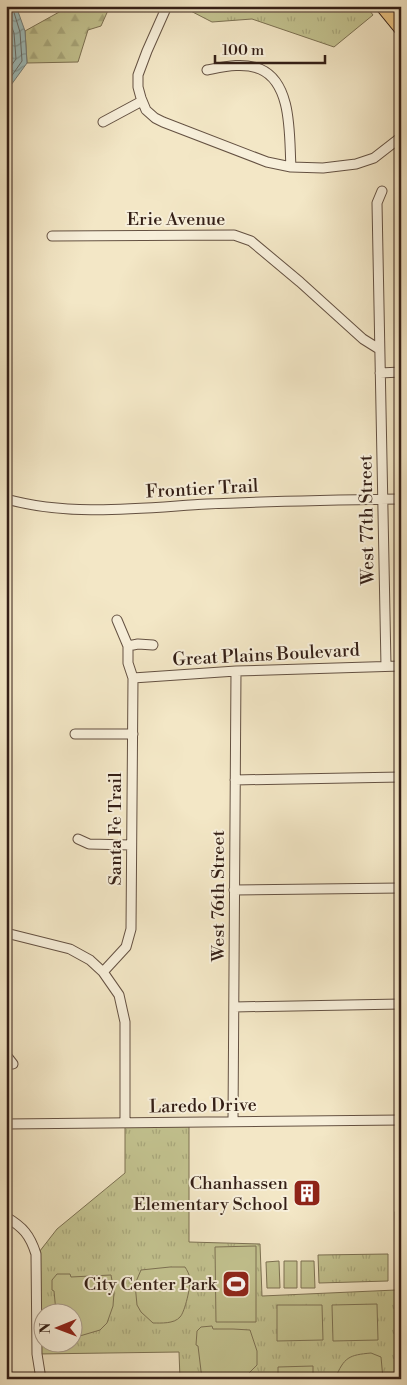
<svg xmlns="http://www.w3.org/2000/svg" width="407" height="1385" viewBox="0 0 407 1385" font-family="'Libre Bodoni',serif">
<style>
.grass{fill:url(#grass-tufts);stroke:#7c7153;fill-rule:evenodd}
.forest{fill:url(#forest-firs);stroke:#7c7153}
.pitch{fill:#c3c390;stroke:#7c7153}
.water{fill:url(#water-waves);stroke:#747e7a}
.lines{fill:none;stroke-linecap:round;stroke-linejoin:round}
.shore{stroke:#696e6a;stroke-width:1}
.minor-casing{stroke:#645142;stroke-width:11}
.primary-casing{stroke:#341f16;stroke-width:16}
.minor{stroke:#f7efda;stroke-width:9}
.primary{stroke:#eac483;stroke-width:14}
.labels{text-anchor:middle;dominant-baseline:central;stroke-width:4;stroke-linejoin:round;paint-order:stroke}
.street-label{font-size:18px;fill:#341f16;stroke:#f7efda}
.poi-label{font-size:18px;fill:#341f16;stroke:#f7efda;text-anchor:end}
</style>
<defs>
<pattern id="grass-tufts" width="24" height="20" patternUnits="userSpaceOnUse" patternTransform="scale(1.25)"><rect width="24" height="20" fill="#c3c390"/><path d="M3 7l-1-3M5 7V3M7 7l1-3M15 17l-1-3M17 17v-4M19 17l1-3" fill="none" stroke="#a8a77b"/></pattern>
<pattern id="forest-firs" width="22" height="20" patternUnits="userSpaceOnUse" patternTransform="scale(1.25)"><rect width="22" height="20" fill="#c3c390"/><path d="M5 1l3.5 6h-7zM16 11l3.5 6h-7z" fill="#a8a77b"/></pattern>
<pattern id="water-waves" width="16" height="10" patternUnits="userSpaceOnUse" patternTransform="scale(1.25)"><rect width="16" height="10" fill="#9ebebd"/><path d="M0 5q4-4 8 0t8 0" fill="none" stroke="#829a99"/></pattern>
</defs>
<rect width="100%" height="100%" fill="#f3e7c6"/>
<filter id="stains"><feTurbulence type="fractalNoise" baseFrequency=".004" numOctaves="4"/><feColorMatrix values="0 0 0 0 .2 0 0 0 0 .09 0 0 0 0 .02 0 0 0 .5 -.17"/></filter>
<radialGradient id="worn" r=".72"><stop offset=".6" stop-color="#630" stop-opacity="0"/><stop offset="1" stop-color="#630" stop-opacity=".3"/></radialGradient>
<path class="grass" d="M 181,6 L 366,6 L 373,15 L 334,47 L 252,19 L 212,22 Z
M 189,1122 L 189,1242 L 260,1244 L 262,1296 L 396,1290 L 395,1212 L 396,1210 L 401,1210 L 401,1379 L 180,1379 L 179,1352 L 37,1354 L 36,1256 L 57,1229 L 125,1173 L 125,1123 ZM 42,1312 L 72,1312 L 72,1342 L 42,1342 Z
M 388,1254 L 388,1281 L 319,1283 L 318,1255 Z"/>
<path class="forest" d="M 66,6 L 110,6 L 101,26 L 88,30 L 78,62 L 27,63 L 25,31 L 61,11 Z"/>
<path class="pitch" d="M 256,1246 L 256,1322 L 216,1322 L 215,1247 Z
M 279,1261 L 280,1288 L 267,1288 L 266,1262 Z
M 284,1261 L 297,1261 L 297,1288 L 284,1288 Z
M 301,1261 L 314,1261 L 315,1288 L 301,1288 Z
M 170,1267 L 185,1267 C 187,1270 189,1274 190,1278 C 191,1285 185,1312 180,1317 C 174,1324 161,1323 153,1323 L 141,1312 L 137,1305 L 135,1284 L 141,1270 Z
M 57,1274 L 70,1274 L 71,1277 L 111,1275 L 114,1292 L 113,1306 L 107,1323 L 100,1330 L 73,1338 L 72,1312 L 56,1312 L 54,1291 L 52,1290 L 52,1280 Z
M 377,1304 L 378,1340 L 333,1341 L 332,1305 Z
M 277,1305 L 322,1305 L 323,1340 L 277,1341 Z
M 212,1326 L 213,1329 L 233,1329 L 250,1330 L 257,1351 L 257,1365 L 243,1379 L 202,1379 L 198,1346 L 196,1345 L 197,1331 L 201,1327 Z
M 371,1353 L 381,1357 L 383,1379 L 335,1379 C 344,1357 349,1355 371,1353 Z
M 313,1366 L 313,1379 L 278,1379 L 278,1367 Z"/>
<path class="water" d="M 6,6 L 16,6 L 25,31 L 27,63 L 6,92 Z"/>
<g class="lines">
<path class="shore" d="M 6,12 L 14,33 L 16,59 L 6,73
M 6,84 L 22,61 L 20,32 L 12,6"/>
<defs>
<path id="minor" d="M 167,6 L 147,51 L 138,75 L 138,87 L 141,98 L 146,110 L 155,118 L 163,122 L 267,162 L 291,167 L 323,168 L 356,164 L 374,158 L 401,137
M 207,70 C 223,67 243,62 260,69 C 293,83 289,137 291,167
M 103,122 L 142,101
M 382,191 L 377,203 C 379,358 384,512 386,666
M 52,236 L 234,235 L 251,241 L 300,282 L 363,339 L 379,349
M 380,373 L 401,372
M 6,499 C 71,517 141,508 207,504 C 271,501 336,500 401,499
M 128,646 L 138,644 L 153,645
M 133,678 L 236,671 L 401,666
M 75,734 L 133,734
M 235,780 L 401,777
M 78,839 L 89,844 L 131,845
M 234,890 L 401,888
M 6,933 L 70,949 L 90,960 L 103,972 L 119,995 L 125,1022 L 125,1123
M 103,972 L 126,947 L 131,929 L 133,678 L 128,663 L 128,646 L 117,620
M 234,1007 L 401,1004
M 6,1055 L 13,1064
M 233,1121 L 236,671
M 6,1124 L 401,1120
M 6,1217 C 23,1227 30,1235 36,1254 L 37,1354 L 41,1379"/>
<path id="primary" d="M 383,6 L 401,28"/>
</defs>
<use href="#minor" class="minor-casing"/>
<use href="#primary" class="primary-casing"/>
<use href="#minor" class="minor"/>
<use href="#primary" class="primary"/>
</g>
<defs>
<symbol id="building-square" viewBox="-11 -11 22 22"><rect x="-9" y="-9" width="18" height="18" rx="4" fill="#8f2418" stroke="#f7efda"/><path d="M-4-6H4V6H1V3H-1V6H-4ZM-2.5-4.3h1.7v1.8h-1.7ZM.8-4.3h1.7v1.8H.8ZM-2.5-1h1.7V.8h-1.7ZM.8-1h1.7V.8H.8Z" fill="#fff"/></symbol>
<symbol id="stadium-square" viewBox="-11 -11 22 22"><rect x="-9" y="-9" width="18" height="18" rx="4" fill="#8f2418" stroke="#f7efda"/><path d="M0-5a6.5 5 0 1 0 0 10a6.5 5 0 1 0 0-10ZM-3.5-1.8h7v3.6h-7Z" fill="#fff"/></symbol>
</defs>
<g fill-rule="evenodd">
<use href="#building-square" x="291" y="1177" width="32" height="32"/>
<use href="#stadium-square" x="220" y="1268" width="32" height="32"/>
</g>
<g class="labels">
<g class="street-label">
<text x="176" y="219">Erie Avenue</text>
<text transform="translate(202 489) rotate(-3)">Frontier Trail</text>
<text transform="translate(367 520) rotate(-91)">West 77th Street</text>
<text transform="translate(266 655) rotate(-3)">Great Plains Boulevard</text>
<text transform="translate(115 829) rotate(-90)">Santa Fe Trail</text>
<text transform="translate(218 896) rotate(-90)">West 76th Street</text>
<text transform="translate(203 1106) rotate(-1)">Laredo Drive</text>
</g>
<g class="poi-label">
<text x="288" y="1183">Chanhassen<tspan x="288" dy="21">Elementary School</tspan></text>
<text x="217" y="1284">City Center Park</text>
</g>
</g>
<rect width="407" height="1385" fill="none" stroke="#f3e7c6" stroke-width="25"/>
<rect x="8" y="8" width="392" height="1370" fill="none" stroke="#341f16" stroke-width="2.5"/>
<rect x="12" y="12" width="382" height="1360" fill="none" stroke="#341f16"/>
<g transform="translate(58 1328) rotate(269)"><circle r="24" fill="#f7efda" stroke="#a99c8c"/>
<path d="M0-4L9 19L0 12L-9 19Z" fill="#8f2418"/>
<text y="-8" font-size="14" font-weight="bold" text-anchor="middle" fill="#341f16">N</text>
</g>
<path d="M215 55v8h110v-8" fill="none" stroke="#341f16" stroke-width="2.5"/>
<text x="222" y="55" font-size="15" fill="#341f16" stroke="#f7efda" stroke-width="4" paint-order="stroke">100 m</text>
<rect width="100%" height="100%" filter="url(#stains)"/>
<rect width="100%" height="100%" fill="url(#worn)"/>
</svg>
